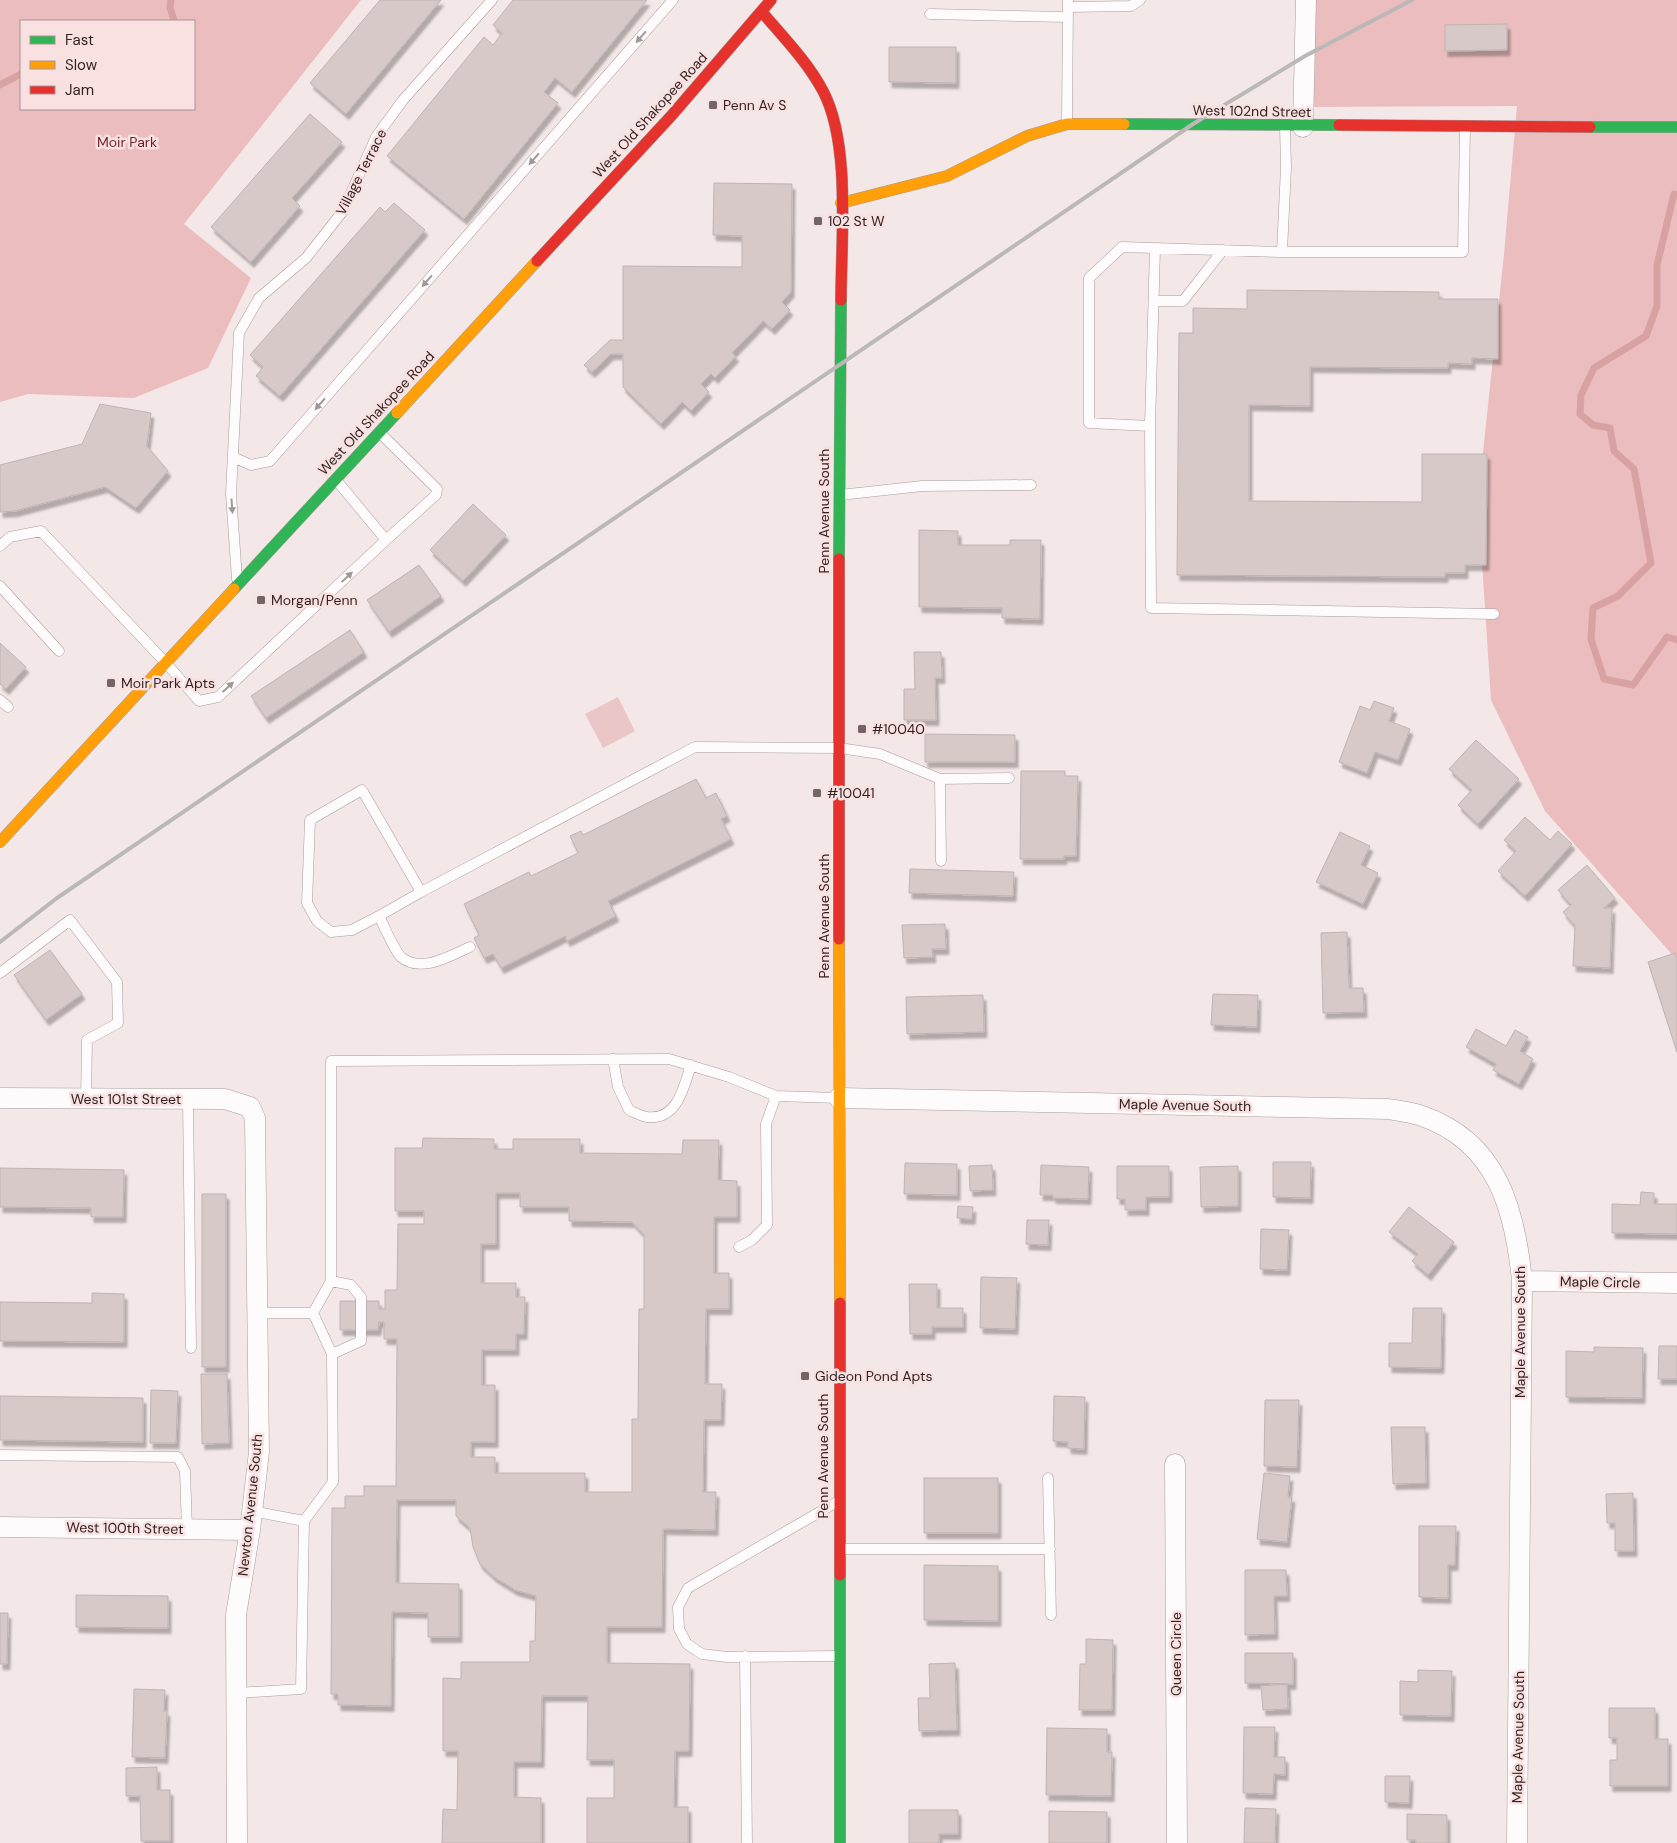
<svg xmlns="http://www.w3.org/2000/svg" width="1677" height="1843" viewBox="0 0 1677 1843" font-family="'DM Sans',sans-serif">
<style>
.green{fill:#ebc6c6}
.forest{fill:#ebbdbe;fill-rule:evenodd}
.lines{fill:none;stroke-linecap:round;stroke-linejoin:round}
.stream{stroke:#d8a2a3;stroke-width:7}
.building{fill:#d6c9c8;stroke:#c0b3b3;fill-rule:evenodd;filter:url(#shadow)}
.lane-casing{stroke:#a99c9c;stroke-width:11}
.street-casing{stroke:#a99c9c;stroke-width:21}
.fast-casing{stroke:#a99c9c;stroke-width:12}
.slow-casing{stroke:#a99c9c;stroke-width:12}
.jam-casing{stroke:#a99c9c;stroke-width:12}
.lane{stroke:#fdfbfb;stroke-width:10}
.street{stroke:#fdfbfb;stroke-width:20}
.fast{stroke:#30b455;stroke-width:11}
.slow{stroke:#ff9f0a;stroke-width:11}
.jam{stroke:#e5322d;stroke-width:11}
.rail{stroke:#bcb8b8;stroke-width:4}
.oneway{fill:#9f9898}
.poi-dot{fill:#736565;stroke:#fae1e1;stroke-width:2}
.labels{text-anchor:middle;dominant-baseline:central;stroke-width:5;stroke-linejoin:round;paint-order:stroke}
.poi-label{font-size:14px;fill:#2d1f1f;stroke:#fae1e1;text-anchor:start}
.street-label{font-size:14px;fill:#2d1f1f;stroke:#fae1e1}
.park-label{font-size:14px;fill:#711c26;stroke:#fae1e1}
</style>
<defs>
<filter id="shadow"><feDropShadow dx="3" dy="5.5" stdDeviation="1" flood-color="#0004"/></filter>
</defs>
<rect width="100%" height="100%" fill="#f4e7e7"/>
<path class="green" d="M 618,697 L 635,731 L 603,748 L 585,714 Z"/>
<path class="forest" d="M 0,0 L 361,0 L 184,224 L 251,278 L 208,368 L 134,398 L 28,394 L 0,402 ZM 194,21 L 194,109 L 21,109 L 21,21 Z
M 1303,0 L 1677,0 L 1677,960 L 1545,811 L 1491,700 L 1478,500 L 1504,254 L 1517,106 L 1303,107 Z"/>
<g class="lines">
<path class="stream" d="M 171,0 L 170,7 L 174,21
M 0,85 L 21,74
M 1674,194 L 1657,265 L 1657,306 L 1646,336 L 1594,368 L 1581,395 L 1580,414 L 1593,425 L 1610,428 L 1614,451 L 1634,469 L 1651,563 L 1618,596 L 1593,608 L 1591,639 L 1604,679 L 1633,685 L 1667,637 L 1677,640"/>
</g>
<path class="building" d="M 380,0 L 441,0 L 346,114 L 310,83 Z
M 513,0 L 647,0 L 572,92 L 555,78 L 544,92 L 558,103 L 464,219 L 387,156 L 484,37 L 493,45 L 502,33 L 493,25 Z
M 1507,24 L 1507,50 L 1445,51 L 1445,25 Z
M 889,47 L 956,47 L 956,83 L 889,82 Z
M 310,114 L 342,142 L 292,198 L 300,206 L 251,262 L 211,227 Z
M 714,183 L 792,184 L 791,292 L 782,302 L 790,310 L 772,329 L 763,321 L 732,353 L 736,356 L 715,378 L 711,374 L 701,384 L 709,392 L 691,411 L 682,402 L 661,424 L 623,387 L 623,354 L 611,354 L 592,372 L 584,365 L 610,340 L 623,340 L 623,266 L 742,267 L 742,236 L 713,235 Z
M 394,203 L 425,230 L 280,396 L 256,376 L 263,367 L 250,355 L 380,207 L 385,212 Z
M 1247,290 L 1439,292 L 1439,299 L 1498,299 L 1498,359 L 1472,358 L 1472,364 L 1448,363 L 1448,368 L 1310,367 L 1310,406 L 1249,405 L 1249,501 L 1422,502 L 1422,454 L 1487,454 L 1486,565 L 1465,565 L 1465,573 L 1445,573 L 1445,577 L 1177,575 L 1179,333 L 1193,333 L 1193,308 L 1247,309 Z
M 100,404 L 151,413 L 147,446 L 168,471 L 136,508 L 105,487 L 15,511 L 0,512 L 0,465 L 82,444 Z
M 473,504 L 506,535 L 463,581 L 430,550 Z
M 919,530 L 958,531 L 958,545 L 1010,545 L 1010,540 L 1041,540 L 1040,619 L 1002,618 L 1002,608 L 919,607 Z
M 419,565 L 441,596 L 389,632 L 367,600 Z
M 350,630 L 364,652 L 266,718 L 251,696 Z
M 0,643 L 26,667 L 6,689 L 0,684 Z
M 914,652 L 941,652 L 942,678 L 935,678 L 936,720 L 904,720 L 904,689 L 915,689 Z
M 1374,701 L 1394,708 L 1389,721 L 1410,729 L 1398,760 L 1375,752 L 1367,773 L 1339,762 L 1360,706 L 1370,710 Z
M 925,734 L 1015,735 L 1015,762 L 925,762 Z
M 1476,740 L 1519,779 L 1478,824 L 1458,805 L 1472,790 L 1449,769 Z
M 1021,771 L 1065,771 L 1065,776 L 1078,776 L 1076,856 L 1064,856 L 1064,859 L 1020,859 Z
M 696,779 L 706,798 L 716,793 L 727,816 L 721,819 L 731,839 L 608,901 L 616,916 L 567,941 L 565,936 L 501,968 L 493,954 L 484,958 L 474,938 L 479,935 L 464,904 L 529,872 L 531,876 L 578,853 L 570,836 L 581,831 L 583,835 Z
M 1525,817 L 1550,840 L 1558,831 L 1572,844 L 1525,896 L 1498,871 L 1516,851 L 1504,840 Z
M 1340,832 L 1370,846 L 1361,865 L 1378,873 L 1363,904 L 1316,882 Z
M 1587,865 L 1615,898 L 1604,908 L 1612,908 L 1610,968 L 1573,966 L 1575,926 L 1563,912 L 1571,905 L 1558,890 Z
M 910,869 L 1014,872 L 1013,896 L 909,893 Z
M 945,924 L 946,949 L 932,949 L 933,957 L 904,958 L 902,925 Z
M 1347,932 L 1349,988 L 1363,988 L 1364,1012 L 1323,1013 L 1321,933 Z
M 50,950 L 82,994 L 46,1020 L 14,975 Z
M 1675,953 L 1677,958 L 1677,1052 L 1648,962 Z
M 1213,994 L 1258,995 L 1257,1027 L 1211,1025 Z
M 983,995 L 984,1032 L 907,1034 L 906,997 Z
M 1476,1029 L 1506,1046 L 1515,1030 L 1528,1037 L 1520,1051 L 1533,1059 L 1519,1084 L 1493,1070 L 1496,1064 L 1466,1047 Z
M 423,1138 L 494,1139 L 494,1149 L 513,1149 L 513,1139 L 580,1139 L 580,1153 L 682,1154 L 683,1140 L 719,1140 L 718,1180 L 737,1181 L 737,1217 L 714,1217 L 714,1273 L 729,1273 L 729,1309 L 706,1309 L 705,1384 L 722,1384 L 721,1420 L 704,1420 L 703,1492 L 716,1492 L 715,1530 L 663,1529 L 662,1627 L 607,1627 L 607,1663 L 690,1664 L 689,1751 L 675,1751 L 674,1807 L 688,1807 L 688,1843 L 587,1843 L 587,1798 L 614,1798 L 614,1760 L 587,1760 L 588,1696 L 542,1696 L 541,1762 L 514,1762 L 514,1797 L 541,1798 L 541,1843 L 442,1843 L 443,1809 L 457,1810 L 458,1751 L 443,1751 L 443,1678 L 461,1679 L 461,1662 L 530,1662 L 530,1641 L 535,1641 L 536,1596 L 515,1590 L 494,1577 L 480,1564 L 473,1547 L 470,1528 L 456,1516 L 456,1500 L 397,1500 L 396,1583 L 459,1584 L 459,1637 L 428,1637 L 428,1613 L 392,1612 L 391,1706 L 338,1705 L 338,1694 L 331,1694 L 332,1508 L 345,1508 L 345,1496 L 364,1496 L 364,1486 L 396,1486 L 397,1339 L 384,1339 L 384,1322 L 379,1322 L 378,1330 L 340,1330 L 340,1301 L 379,1301 L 379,1309 L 385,1309 L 385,1290 L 397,1290 L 398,1224 L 424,1224 L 424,1211 L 395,1211 L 395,1148 L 422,1148 ZM 496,1193 L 520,1193 L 520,1207 L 569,1207 L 569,1221 L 632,1222 L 644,1235 L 644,1309 L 639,1309 L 638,1419 L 632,1419 L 632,1492 L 585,1492 L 585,1473 L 495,1473 L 495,1457 L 471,1457 L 471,1442 L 495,1442 L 495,1385 L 482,1385 L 482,1350 L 516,1350 L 516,1334 L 524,1334 L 525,1297 L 516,1297 L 516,1283 L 481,1283 L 481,1244 L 496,1244 Z
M 1273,1162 L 1311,1162 L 1310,1198 L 1273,1197 Z
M 905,1163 L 957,1164 L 957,1195 L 904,1194 Z
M 992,1165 L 993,1190 L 970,1191 L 969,1166 Z
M 1041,1165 L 1089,1167 L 1088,1199 L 1053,1198 L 1053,1195 L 1040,1195 Z
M 1117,1166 L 1169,1166 L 1169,1197 L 1146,1197 L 1146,1210 L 1125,1210 L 1125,1199 L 1117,1199 Z
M 1238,1166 L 1238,1206 L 1201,1207 L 1200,1167 Z
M 0,1168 L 124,1170 L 123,1217 L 91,1217 L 91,1208 L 0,1207 Z
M 1641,1192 L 1654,1193 L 1654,1204 L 1677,1204 L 1677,1234 L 1612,1233 L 1612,1204 L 1640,1205 Z
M 202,1194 L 226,1194 L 226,1367 L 202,1367 Z
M 958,1206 L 973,1207 L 972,1219 L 957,1218 Z
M 1409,1207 L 1454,1242 L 1428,1275 L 1412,1261 L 1418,1254 L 1389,1232 Z
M 1027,1220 L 1049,1220 L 1048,1245 L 1026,1244 Z
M 1261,1229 L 1289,1230 L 1287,1270 L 1260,1269 Z
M 981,1277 L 1017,1278 L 1015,1329 L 980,1328 Z
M 909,1284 L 937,1284 L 937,1308 L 963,1308 L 963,1327 L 932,1327 L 932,1334 L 910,1334 Z
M 92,1293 L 124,1294 L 124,1342 L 0,1341 L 0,1302 L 92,1303 Z
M 1413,1308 L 1442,1308 L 1441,1368 L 1389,1367 L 1389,1343 L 1412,1343 Z
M 1659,1346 L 1677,1346 L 1677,1379 L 1658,1379 Z
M 1594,1347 L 1643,1348 L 1642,1398 L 1566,1397 L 1566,1351 L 1594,1352 Z
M 201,1374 L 227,1374 L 229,1443 L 202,1444 Z
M 151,1390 L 178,1391 L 176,1443 L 150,1443 Z
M 0,1396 L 143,1398 L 143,1442 L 0,1440 Z
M 1054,1396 L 1085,1397 L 1084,1449 L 1068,1448 L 1068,1442 L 1053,1441 Z
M 1265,1400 L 1299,1400 L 1297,1467 L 1264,1466 Z
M 1391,1427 L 1425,1427 L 1426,1483 L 1393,1484 Z
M 1264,1473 L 1290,1476 L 1288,1497 L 1292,1497 L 1287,1542 L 1257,1539 Z
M 924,1478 L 998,1478 L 998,1533 L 924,1533 Z
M 1633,1493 L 1634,1551 L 1615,1551 L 1615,1523 L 1607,1523 L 1606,1494 Z
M 1419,1526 L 1456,1526 L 1455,1565 L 1448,1565 L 1448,1598 L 1419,1597 Z
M 924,1565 L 998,1566 L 998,1621 L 924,1620 Z
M 1245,1570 L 1286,1570 L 1287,1596 L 1274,1596 L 1275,1634 L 1245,1635 Z
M 76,1595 L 168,1596 L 168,1628 L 76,1627 Z
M 0,1613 L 8,1613 L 7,1664 L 0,1664 Z
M 1086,1639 L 1113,1640 L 1112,1710 L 1079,1710 L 1080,1664 L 1086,1664 Z
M 1245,1653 L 1293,1653 L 1293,1684 L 1245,1683 Z
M 955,1663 L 957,1730 L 919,1731 L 918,1698 L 930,1698 L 929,1664 Z
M 1418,1670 L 1452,1671 L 1451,1716 L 1400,1715 L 1400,1681 L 1418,1682 Z
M 1287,1684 L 1288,1709 L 1263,1710 L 1261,1686 Z
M 134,1689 L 165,1690 L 164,1711 L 167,1711 L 165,1758 L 132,1757 Z
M 1609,1708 L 1655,1708 L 1655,1739 L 1668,1739 L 1668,1786 L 1610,1786 L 1610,1760 L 1617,1760 L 1617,1738 L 1609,1738 Z
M 1244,1727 L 1275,1727 L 1274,1757 L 1285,1757 L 1285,1775 L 1274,1774 L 1273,1794 L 1243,1793 Z
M 1047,1728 L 1107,1729 L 1107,1752 L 1112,1752 L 1111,1796 L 1046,1795 Z
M 157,1767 L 157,1790 L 170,1790 L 170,1841 L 141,1841 L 140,1796 L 126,1796 L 126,1768 Z
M 1385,1776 L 1410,1776 L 1409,1803 L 1385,1802 Z
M 1245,1808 L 1276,1809 L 1275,1843 L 1244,1843 Z
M 909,1810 L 958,1810 L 958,1834 L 939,1834 L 939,1843 L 909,1843 Z
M 1049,1811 L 1107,1812 L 1107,1843 L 1049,1843 Z
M 1407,1814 L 1447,1815 L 1447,1843 L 1416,1843 L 1416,1840 L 1407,1840 Z"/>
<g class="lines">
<defs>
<path id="lane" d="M 1068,7 L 1131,6 L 1140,0
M 930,14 L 1067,17
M 1067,123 L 1068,0
M 1465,128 L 1463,252 L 1282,252 L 1122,247 L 1089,278 L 1089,423 L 1150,426 L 1151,608 L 1494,614
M 1282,252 L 1286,167 L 1285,127
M 1154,301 L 1183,301 L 1223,250
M 1150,426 L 1155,249
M 380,433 L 437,489 L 436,495 L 386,540
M 233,457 L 251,465 L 270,461 L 673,0
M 840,495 L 922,486 L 1031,485
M 0,546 L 10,537 L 41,531 L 166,663 L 199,701 L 218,697 L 386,540 L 337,481
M 237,579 L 231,494 L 239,333 L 259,298 L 306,258 L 343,211 L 376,137 L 403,100 L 492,0
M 0,586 L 59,651
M 0,700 L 8,707
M 940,779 L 941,861
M 421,892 L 379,916 C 384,926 394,950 401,957 C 421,974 451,955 470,947
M 379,916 L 352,930 L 331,932 L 317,921 L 307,903 L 310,820 L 362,790 L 421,892 L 695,747 L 839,748 L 880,754 L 940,779 L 1009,778
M 0,973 L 70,920 L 117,982 L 118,1023 L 87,1040 L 86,1099
M 613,1059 L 618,1087 L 629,1110 C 634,1112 641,1116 647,1117 C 677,1121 684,1087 691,1065
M 188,1099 L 191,1348
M 739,1247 L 752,1240 L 767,1225 L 766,1124 L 776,1096
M 331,1281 L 351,1285 L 361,1297 L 361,1341 L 332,1354
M 258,1313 L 313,1313 L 331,1281 L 331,1061 L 669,1059 L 729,1077 L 776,1096 L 838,1098
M 0,1455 L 178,1457 L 185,1471 L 187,1529
M 1048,1478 L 1051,1615
M 837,1502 L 688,1588 L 678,1607 L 679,1629 L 687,1644 L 702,1654 L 727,1657 L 839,1656
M 252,1511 L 304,1521
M 841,1549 L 1050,1549
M 745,1656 L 747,1843
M 236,1693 L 301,1689 L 304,1521 L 333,1482 L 332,1354 L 313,1313"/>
<path id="street" d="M 1303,127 L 1306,0
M 0,1098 L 225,1099 L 250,1107 L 255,1118 L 259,1452 L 250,1530 L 236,1615 L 237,1843
M 839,1098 L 1388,1109 C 1399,1111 1412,1112 1422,1116 C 1497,1142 1515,1209 1522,1281 L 1517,1843
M 1522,1281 L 1677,1283
M 1175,1464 L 1177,1843
M 0,1527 L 250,1530"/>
<path id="fast" d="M 1124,124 L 1339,125
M 1590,127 L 1677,127
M 839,559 L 841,300
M 234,589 L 397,413
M 840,1575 L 840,1843"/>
<path id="slow" d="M 841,203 L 947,176 L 1027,136 L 1067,124 L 1124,124
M 397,413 L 537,261
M 0,842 L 234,589
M 839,939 L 840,1303"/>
<path id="jam" d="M 762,12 C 783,37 807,61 823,91 C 851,144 841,240 841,300
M 1339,125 L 1590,127
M 537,261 L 672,115 L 771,0
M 839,559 L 839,939
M 840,1303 L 840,1575"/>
</defs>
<use href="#lane" class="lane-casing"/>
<use href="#street" class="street-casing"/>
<use href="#fast" class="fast-casing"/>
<use href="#slow" class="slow-casing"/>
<use href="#jam" class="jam-casing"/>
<use href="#lane" class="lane"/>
<use href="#street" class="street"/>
<use href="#fast" class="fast"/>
<use href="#slow" class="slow"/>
<use href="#jam" class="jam"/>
<path class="rail" d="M 0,942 L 57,898 L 1193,124 L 1305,56 L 1412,0"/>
</g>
<defs><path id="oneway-solid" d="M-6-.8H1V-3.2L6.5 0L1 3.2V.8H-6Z" transform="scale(1.25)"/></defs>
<g class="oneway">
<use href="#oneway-solid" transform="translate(641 37) rotate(131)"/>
<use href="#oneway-solid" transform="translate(534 159) rotate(131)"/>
<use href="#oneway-solid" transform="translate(427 281) rotate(131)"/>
<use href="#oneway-solid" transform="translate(320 404) rotate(131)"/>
<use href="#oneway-solid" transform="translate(232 506) rotate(86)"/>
<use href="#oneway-solid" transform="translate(347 577) rotate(-43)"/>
<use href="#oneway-solid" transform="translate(228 687) rotate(-43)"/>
</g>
<g class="poi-dot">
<rect x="708" y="100" width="10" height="10" rx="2.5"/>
<rect x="813" y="216" width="10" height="10" rx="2.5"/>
<rect x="256" y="595" width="10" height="10" rx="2.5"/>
<rect x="106" y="678" width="10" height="10" rx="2.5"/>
<rect x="857" y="724" width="10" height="10" rx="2.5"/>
<rect x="812" y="788" width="10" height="10" rx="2.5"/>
<rect x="800" y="1371" width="10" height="10" rx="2.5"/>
</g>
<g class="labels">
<g class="poi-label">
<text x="723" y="105">Penn Av S</text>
<text x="828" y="221">102 St W</text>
<text x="271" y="600">Morgan/Penn</text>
<text x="121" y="683">Moir Park Apts</text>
<text x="872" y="729">#10040</text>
<text x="827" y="793">#10041</text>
<text x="815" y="1376">Gideon Pond Apts</text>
</g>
<g class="street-label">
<text transform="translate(1252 111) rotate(1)">West 102nd Street</text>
<text transform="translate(650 115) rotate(-48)">West Old Shakopee Road</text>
<text transform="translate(361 172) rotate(-63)">Village Terrace</text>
<text transform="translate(376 413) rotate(-47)">West Old Shakopee Road</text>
<text transform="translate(824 511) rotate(-90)">Penn Avenue South</text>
<text transform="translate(824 916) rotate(-90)">Penn Avenue South</text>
<text x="126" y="1099">West 101st Street</text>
<text transform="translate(1185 1105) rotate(1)">Maple Avenue South</text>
<text transform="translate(1600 1282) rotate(1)">Maple Circle</text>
<text transform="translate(1520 1332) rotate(-90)">Maple Avenue South</text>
<text transform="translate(823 1456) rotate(-90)">Penn Avenue South</text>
<text transform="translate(250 1505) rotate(-84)">Newton Avenue South</text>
<text transform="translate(125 1528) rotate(1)">West 100th Street</text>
<text transform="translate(1176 1654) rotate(-90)">Queen Circle</text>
<text transform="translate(1518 1737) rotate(-89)">Maple Avenue South</text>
</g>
<g class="park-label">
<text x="127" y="142">Moir Park</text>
</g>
</g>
<rect x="20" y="20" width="175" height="90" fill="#fae1e1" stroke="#a89393"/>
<rect x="30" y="36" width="25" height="8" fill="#30b455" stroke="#a89393"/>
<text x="65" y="45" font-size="15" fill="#2d1f1f">Fast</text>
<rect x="30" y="61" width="25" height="8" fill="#ff9f0a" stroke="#a89393"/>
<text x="65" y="70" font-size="15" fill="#2d1f1f">Slow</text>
<rect x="30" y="86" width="25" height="8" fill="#e5322d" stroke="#a89393"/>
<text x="65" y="95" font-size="15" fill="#2d1f1f">Jam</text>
</svg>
